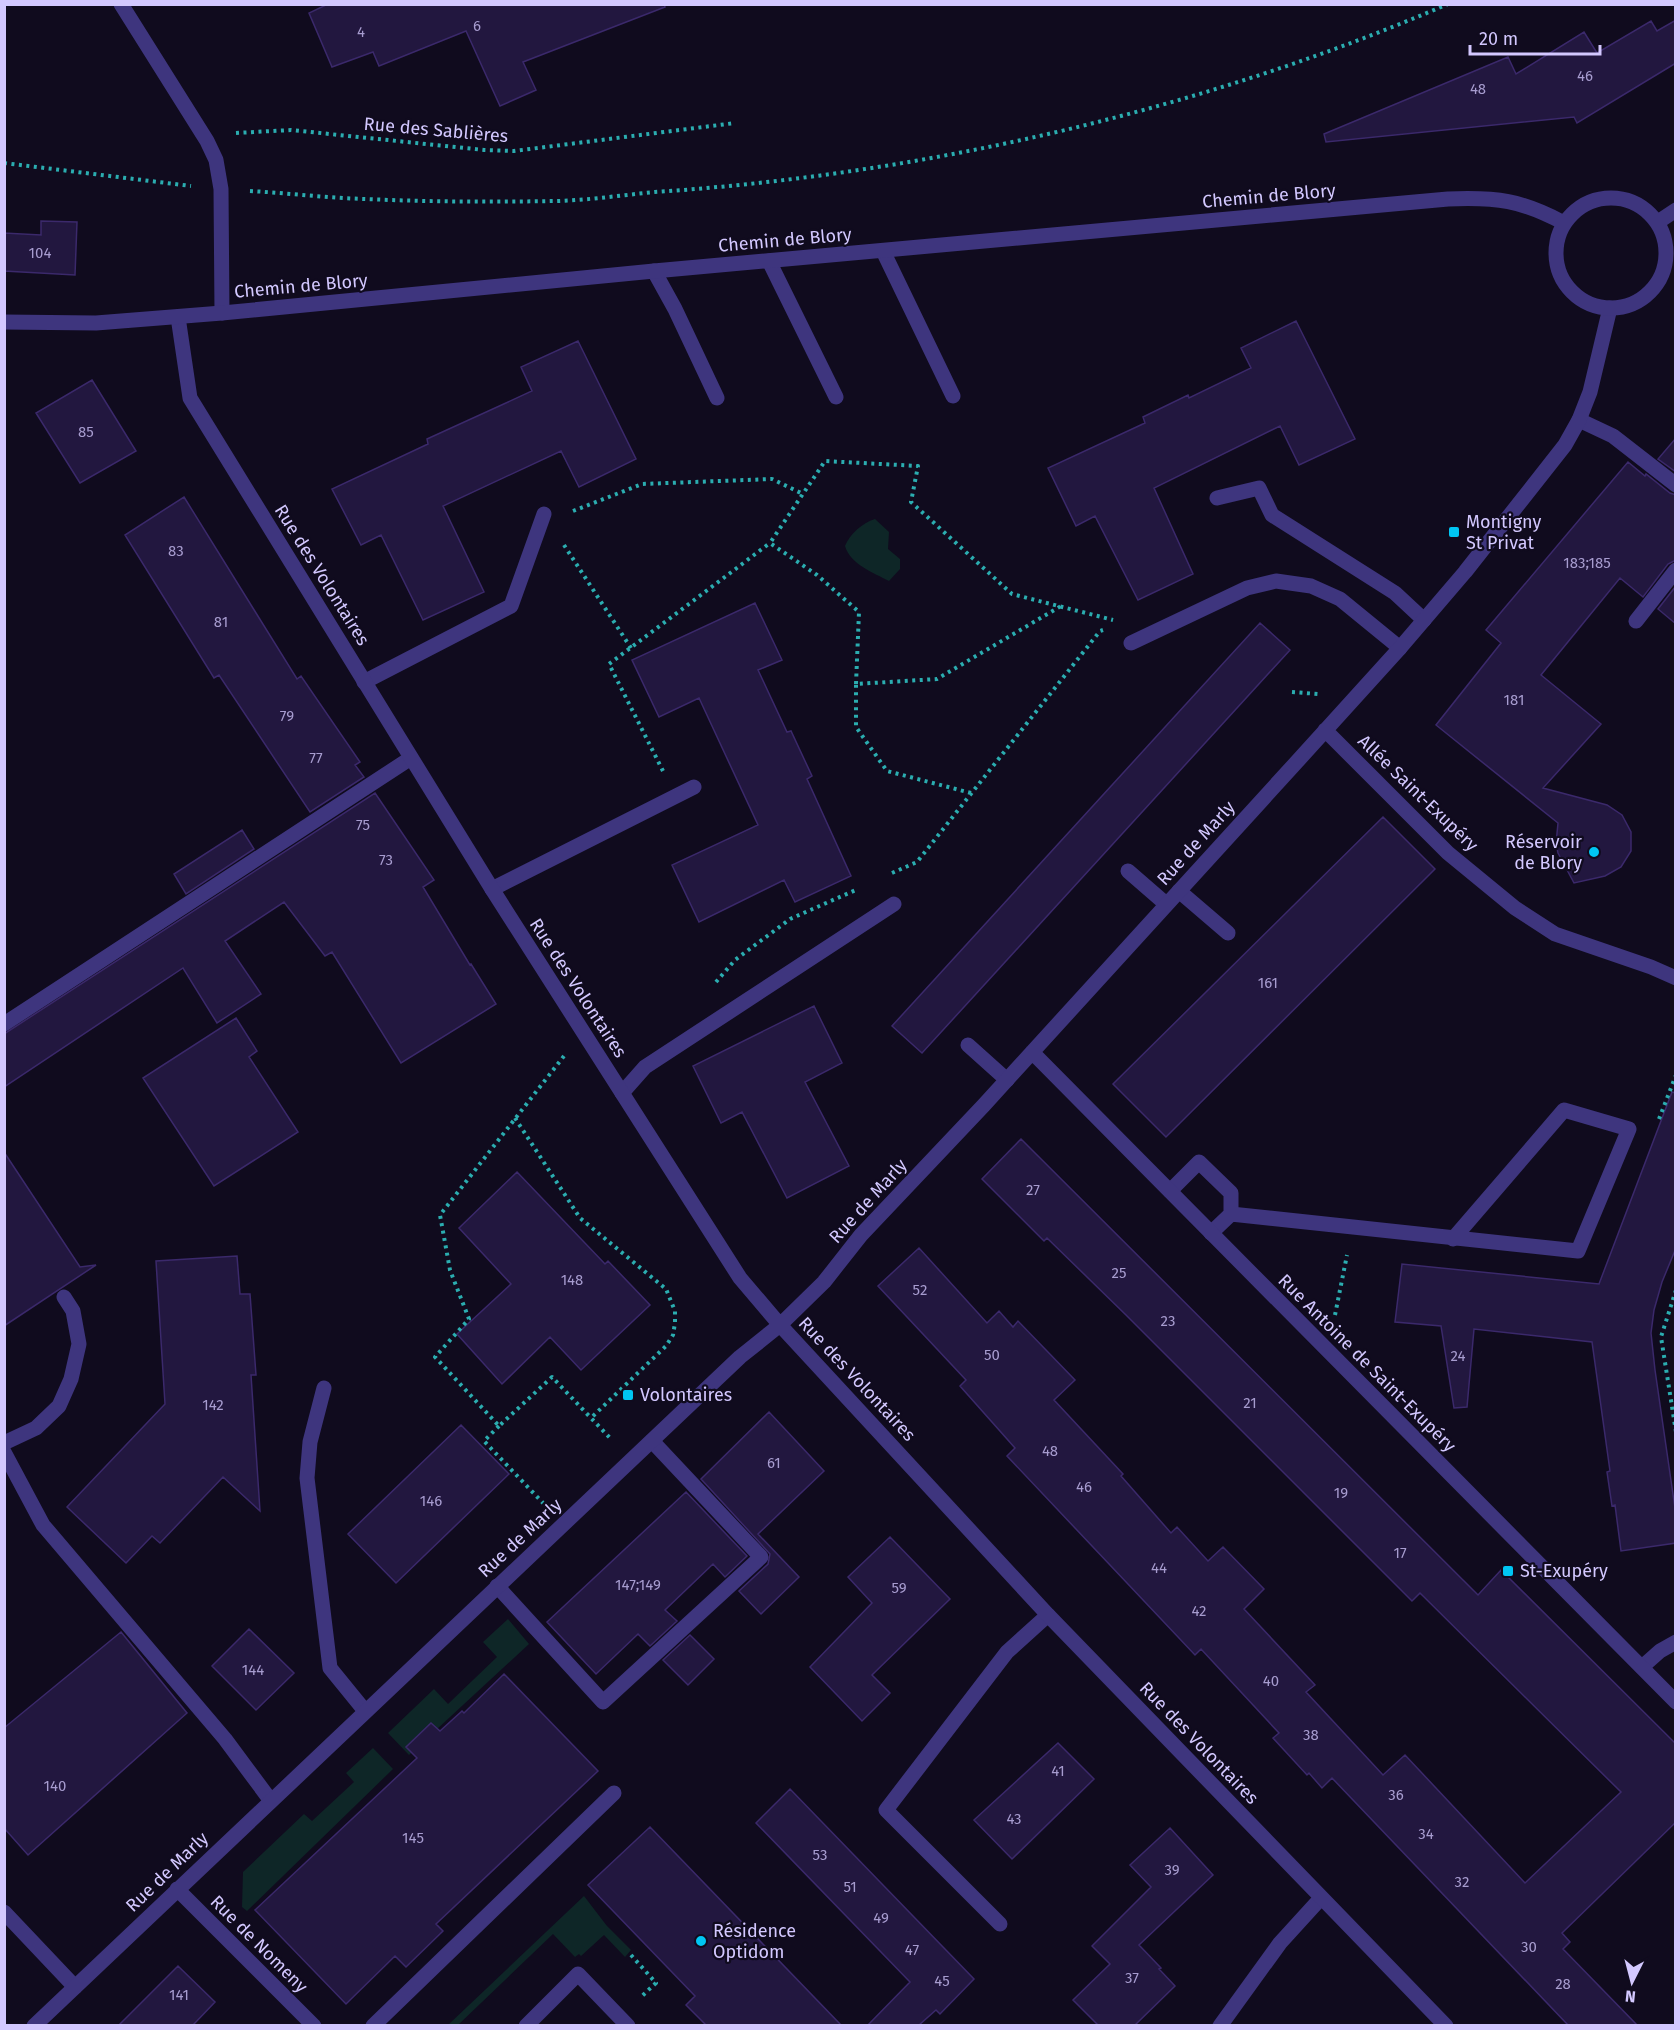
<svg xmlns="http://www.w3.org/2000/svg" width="1680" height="2030" viewBox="0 0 1680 2030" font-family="'Fira Sans',sans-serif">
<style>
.green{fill:#0e2627}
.building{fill:#22173f;stroke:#3b296b;stroke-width:1.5}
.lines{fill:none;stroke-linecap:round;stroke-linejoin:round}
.path{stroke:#2badb0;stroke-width:4;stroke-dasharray:3 4.5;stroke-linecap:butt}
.service{stroke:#3e357e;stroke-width:15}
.minor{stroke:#3e357e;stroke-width:15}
.tertiary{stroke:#3e357e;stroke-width:15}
.poi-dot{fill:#00c6f3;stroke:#100b1e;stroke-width:2}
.labels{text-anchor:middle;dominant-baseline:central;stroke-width:4.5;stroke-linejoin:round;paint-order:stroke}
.number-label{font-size:15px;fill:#a79ccf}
.street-label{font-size:18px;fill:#d3c8ff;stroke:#100b1e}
.poi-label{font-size:18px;fill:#d3c8ff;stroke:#100b1e;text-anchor:start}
</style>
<rect width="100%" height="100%" fill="#100b1e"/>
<path class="green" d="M 875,519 L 889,532 L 888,549 L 900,559 L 900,569 L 889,581 C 874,573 850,564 845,546 C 850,534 862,523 875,519 Z
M 508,1619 L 529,1644 L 409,1755 L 388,1733 L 434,1689 L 448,1704 L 497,1657 L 483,1642 Z
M 373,1748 L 393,1769 L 247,1911 L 242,1907 L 243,1872 L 304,1814 L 312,1821 L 354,1782 L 346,1773 Z
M 584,1896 L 607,1926 L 631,1950 L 625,1957 L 604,1935 L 581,1956 L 579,1954 L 575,1957 L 553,1934 L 458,2025 L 448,2025 Z"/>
<path class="building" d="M 328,4 L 664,4 L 665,7 L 523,62 L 536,90 L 500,106 L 466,31 L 379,66 L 373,52 L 332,67 L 309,13 Z
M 1676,20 L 1676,63 L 1577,123 L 1574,117 L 1326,142 L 1324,134 L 1508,57 L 1516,74 L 1584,32 L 1597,53 L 1651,21 L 1657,31 Z
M 41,221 L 77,222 L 75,275 L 4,271 L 4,233 L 41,235 Z
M 1296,321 L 1355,439 L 1299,465 L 1280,426 L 1154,488 L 1193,574 L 1138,600 L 1095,516 L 1076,526 L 1048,468 L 1145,423 L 1143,417 L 1188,395 L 1189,398 L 1251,368 L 1241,348 Z
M 578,341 L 636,459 L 579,487 L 561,451 L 443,506 L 484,592 L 423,620 L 381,535 L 361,545 L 332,489 L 428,444 L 427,439 L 532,391 L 521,367 Z
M 92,380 L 136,451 L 80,483 L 36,413 Z
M 1676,438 L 1676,472 L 1658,459 Z
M 1628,462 L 1645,476 L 1646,474 L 1670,493 L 1676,495 L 1676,560 L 1668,564 L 1643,597 L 1620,578 L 1541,675 L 1601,724 L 1543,788 L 1607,805 L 1622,815 L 1631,832 L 1631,851 L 1621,867 L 1605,876 L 1574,883 L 1558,853 L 1556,844 L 1558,823 L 1436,725 L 1501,643 L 1486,630 Z
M 184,497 L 297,679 L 301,676 L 360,762 L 355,765 L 364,777 L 310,812 L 219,675 L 214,678 L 125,535 Z
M 1676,586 L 1676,624 L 1658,609 Z
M 755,603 L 782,660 L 758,670 L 787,732 L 791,731 L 812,776 L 807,779 L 851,876 L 795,902 L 784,880 L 699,922 L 672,865 L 758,825 L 699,698 L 659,717 L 632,660 Z
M 1260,623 L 1290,650 L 922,1053 L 892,1026 Z
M 375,793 L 434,880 L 423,887 L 470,965 L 471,964 L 496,1004 L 401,1063 L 332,952 L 325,956 L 284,902 L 225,941 L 261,994 L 217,1023 L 183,968 L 4,1087 L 4,1034 Z
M 1383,817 L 1435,869 L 1166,1137 L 1113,1084 Z
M 242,830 L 254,849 L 186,894 L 174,874 Z
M 814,1006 L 842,1063 L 805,1082 L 849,1166 L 787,1198 L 742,1112 L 721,1123 L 693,1066 Z
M 236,1018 L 257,1051 L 249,1057 L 298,1132 L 214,1186 L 143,1078 Z
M 1672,1092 L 1676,1093 L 1676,1248 L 1662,1282 L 1654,1310 L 1651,1333 L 1655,1370 L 1676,1515 L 1676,1543 L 1621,1551 L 1615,1505 L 1612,1506 L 1607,1472 L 1610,1471 L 1592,1342 L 1474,1329 L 1467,1407 L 1454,1408 L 1441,1326 L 1395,1322 L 1402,1264 L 1599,1284 Z
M 1021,1139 L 1478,1595 L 1501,1570 L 1676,1744 L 1676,1822 L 1562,1933 L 1570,1942 L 1563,1949 L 1637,2025 L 1568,2025 L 1332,1778 L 1322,1788 L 1309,1773 L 1307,1775 L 1273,1738 L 1279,1733 L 1201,1649 L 1195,1655 L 1007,1456 L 1015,1448 L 960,1386 L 966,1380 L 878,1286 L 919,1248 L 987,1323 L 999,1311 L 1013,1327 L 1018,1321 L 1075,1380 L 1054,1400 L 1123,1474 L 1121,1476 L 1171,1533 L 1177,1527 L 1208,1561 L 1223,1547 L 1264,1589 L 1244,1609 L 1315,1685 L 1306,1692 L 1383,1775 L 1405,1755 L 1525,1883 L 1621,1792 L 1420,1593 L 1412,1601 L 1126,1315 L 1047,1238 L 1044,1241 L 982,1179 Z
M 4,1152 L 80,1267 L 96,1265 L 4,1326 Z
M 517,1172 L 605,1264 L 608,1261 L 650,1305 L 581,1370 L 550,1337 L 502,1384 L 457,1334 L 511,1284 L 459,1228 Z
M 237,1256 L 240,1294 L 250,1294 L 256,1375 L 251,1375 L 260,1511 L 223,1477 L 160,1543 L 152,1536 L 126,1563 L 67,1507 L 165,1404 L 156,1261 Z
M 769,1412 L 824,1471 L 758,1534 L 799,1577 L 761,1614 L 739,1591 L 768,1564 L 770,1554 L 701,1479 Z
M 461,1425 L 509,1474 L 396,1583 L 348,1534 Z
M 686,1492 L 747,1556 L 725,1577 L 713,1564 L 665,1610 L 677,1621 L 650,1646 L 638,1634 L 596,1674 L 547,1622 Z
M 890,1537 L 950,1599 L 872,1675 L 890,1693 L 862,1721 L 810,1667 L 872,1603 L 848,1577 Z
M 249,1629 L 294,1673 L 256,1710 L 212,1666 Z
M 121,1632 L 187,1713 L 28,1855 L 4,1828 L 4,1728 Z
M 690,1635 L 714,1659 L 688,1685 L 663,1660 Z
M 504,1674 L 598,1771 L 436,1924 L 443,1931 L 406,1967 L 395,1956 L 346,2004 L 255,1910 L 417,1758 L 406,1747 L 431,1723 L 440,1731 L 462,1711 L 464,1713 Z
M 1058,1743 L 1094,1779 L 1012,1859 L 974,1820 Z
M 790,1789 L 974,1979 L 940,2014 L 936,2010 L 919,2025 L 868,2025 L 910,1982 L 756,1823 Z
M 650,1827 L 841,2025 L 706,2025 L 686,2005 L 695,1996 L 588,1885 Z
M 1170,1828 L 1213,1875 L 1139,1945 L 1161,1968 L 1159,1969 L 1175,1986 L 1135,2025 L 1098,2025 L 1073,2000 L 1110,1964 L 1092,1946 L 1151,1887 L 1130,1865 Z
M 178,1966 L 215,2002 L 193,2025 L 119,2025 Z"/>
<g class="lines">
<path class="path" d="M 236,133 L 291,130 L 484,150 L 514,151 L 735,123
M 4,163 L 191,186
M 250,191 C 288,193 327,198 366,199 C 430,202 494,202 557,201 C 590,200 623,195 655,192 C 926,174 1198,111 1448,4
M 573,511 L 642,484 L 772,479 L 803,494
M 564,545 L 631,648
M 856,684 L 859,612 L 817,575 L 770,543 L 825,461 L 918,466 L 911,502 L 1012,594 L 1113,620
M 1292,692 L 1318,694
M 663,771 L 609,664 L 770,543
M 971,793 L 887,771 L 856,727 L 856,684 L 937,679 L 1061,606
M 892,873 L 917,862 L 1100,631 L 1103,630
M 716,982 L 735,960 L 790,919 L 858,889
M 564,1056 L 440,1215 L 450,1270 L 469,1319 L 435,1357 L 499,1426 L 552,1377 L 610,1438
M 515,1118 L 580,1218 L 666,1289 L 675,1311 L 675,1323 L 673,1335 L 666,1346 L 591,1418
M 1659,1119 L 1676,1075
M 1676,1290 L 1661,1337 L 1676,1432
M 1335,1315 L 1347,1255
M 499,1426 L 484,1441 L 543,1503
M 631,1955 L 656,1983 L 642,1996"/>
<path class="service" d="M 883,251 L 953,396
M 769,261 L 836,397
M 654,271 L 675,309 L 717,398
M 1579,420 L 1613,436 L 1676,485
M 1217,498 L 1259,488 L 1272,515 L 1395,593 L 1424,620
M 1636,621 L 1676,570
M 1131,643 L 1247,588 L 1276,581 L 1311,586 L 1340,599 L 1400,648
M 364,682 L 511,606 L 544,514
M 1128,871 L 1166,904
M 492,889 L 694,787
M 1179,891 L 1228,933
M 4,1024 L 411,758
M 968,1045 L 1007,1080
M 622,1093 L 645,1067 L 894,904
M 1170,1191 L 1199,1162 L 1231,1193 L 1231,1214
M 1211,1233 L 1231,1214 L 1578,1251 L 1629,1129 L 1564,1110 L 1453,1239
M 324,1388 L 310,1442 L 307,1478 L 330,1668 L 365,1711
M 4,1443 L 36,1428 L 59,1406 L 71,1379 L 79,1344 L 73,1311 L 64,1297
M 4,1452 L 43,1525 L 225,1739 L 271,1801
M 497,1586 L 603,1702 L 761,1557 L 652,1441
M 1642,1667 L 1660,1651 L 1676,1642
M 4,1912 L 75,1987
M 1000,1924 L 886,1810 L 1007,1652 L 1048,1615
M 373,2026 L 614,1793
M 526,2026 L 578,1974 L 628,2026
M 1220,2026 L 1280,1943 L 1321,1898"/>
<path class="minor" d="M 121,4 L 207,141 L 216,160 L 221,189 L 222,313
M 178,317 L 190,398 L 492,889 L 740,1278 L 780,1325 L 1048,1615 L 1446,2026
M 1325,730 L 1448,853 L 1515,908 L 1555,934 L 1651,967 L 1676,978
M 1032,1052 L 1676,1702
M 177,1889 L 314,2026
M 34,2026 L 740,1357 L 780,1325 L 824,1282 L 861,1235 L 984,1105 L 1293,766 L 1400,648 L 1465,572 L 1565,445 L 1579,420 L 1590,392 L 1610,308"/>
<path class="tertiary" d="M1556 253a55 55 0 1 1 110 0a55 55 0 1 1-110 0Z
M 1658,222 L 1676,210
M 4,322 L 96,323 L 222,313 L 654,271 L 1448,199 C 1497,197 1521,200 1564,223"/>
</g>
<g class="poi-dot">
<rect x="1448" y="526" width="12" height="12" rx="3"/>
<circle cx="1594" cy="852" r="6"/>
<rect x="622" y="1389" width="12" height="12" rx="3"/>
<rect x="1502" y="1565" width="12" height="12" rx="3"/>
<circle cx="701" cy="1941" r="6"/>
</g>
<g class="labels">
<g class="number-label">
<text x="477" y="26">6</text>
<text x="361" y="32">4</text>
<text x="1585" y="76">46</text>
<text x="1478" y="89">48</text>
<text x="40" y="253">104</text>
<text x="86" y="432">85</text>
<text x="176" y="551">83</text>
<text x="1587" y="563">183;185</text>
<text x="221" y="622">81</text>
<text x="1514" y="700">181</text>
<text x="287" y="716">79</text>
<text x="316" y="758">77</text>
<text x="363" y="825">75</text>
<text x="386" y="860">73</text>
<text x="1268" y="983">161</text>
<text x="1033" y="1190">27</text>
<text x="1119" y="1273">25</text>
<text x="572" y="1280">148</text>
<text x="920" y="1290">52</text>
<text x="1168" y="1321">23</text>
<text x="992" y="1355">50</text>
<text x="1458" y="1356">24</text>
<text x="1250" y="1403">21</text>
<text x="213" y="1405">142</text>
<text x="1050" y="1451">48</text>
<text x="774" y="1463">61</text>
<text x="1084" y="1487">46</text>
<text x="1341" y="1493">19</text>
<text x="431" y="1501">146</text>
<text x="1400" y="1553">17</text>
<text x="1159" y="1568">44</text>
<text x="638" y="1585">147;149</text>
<text x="899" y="1588">59</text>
<text x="1199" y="1611">42</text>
<text x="253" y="1670">144</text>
<text x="1271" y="1681">40</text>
<text x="1311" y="1735">38</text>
<text x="1058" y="1771">41</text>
<text x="55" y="1786">140</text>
<text x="1396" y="1795">36</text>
<text x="1014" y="1819">43</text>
<text x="1426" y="1834">34</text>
<text x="413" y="1838">145</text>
<text x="820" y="1855">53</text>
<text x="1172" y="1870">39</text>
<text x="1462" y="1882">32</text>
<text x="850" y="1887">51</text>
<text x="881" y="1918">49</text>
<text x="1529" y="1947">30</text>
<text x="912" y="1950">47</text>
<text x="1132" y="1978">37</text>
<text x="942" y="1981">45</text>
<text x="1563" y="1984">28</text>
<text x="179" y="1995">141</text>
</g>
<g class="street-label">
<text transform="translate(436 130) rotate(5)">Rue des Sablières</text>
<text transform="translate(1269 196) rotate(-5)">Chemin de Blory</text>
<text transform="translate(785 240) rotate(-5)">Chemin de Blory</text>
<text transform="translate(301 286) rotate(-5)">Chemin de Blory</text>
<text transform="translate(322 575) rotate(58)">Rue des Volontaires</text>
<text transform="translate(1418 793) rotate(44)">Allée Saint-Exupéry</text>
<text transform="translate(1196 843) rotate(-48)">Rue de Marly</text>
<text transform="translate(578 988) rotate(57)">Rue des Volontaires</text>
<text transform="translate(868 1201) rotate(-48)">Rue de Marly</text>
<text transform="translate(1367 1363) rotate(45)">Rue Antoine de Saint-Exupéry</text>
<text transform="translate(857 1379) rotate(47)">Rue des Volontaires</text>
<text transform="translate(520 1538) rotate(-43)">Rue de Marly</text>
<text transform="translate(1199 1743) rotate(46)">Rue des Volontaires</text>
<text transform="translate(167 1872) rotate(-44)">Rue de Marly</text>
<text transform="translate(259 1944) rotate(45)">Rue de Nomeny</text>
</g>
<g class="poi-label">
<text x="1466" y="522">Montigny<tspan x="1466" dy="21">St Privat</tspan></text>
<text x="1582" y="842" text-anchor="end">Réservoir<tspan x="1582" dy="21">de Blory</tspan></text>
<text x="640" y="1395">Volontaires</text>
<text x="1520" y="1571">St-Exupéry</text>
<text x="713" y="1931">Résidence<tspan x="713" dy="21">Optidom</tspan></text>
</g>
</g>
<rect width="1680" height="2030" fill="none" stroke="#d3c8ff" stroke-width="12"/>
<g transform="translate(1632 1982) rotate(186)" stroke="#100b1e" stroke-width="4.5" paint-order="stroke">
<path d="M0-4.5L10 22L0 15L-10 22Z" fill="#d3c8ff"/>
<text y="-9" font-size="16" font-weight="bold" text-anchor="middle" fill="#d3c8ff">N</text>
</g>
<path d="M1470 45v9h130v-9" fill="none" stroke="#d3c8ff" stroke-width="3"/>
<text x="1479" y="45" font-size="18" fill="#d3c8ff" stroke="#100b1e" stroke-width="4.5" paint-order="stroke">20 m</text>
</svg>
